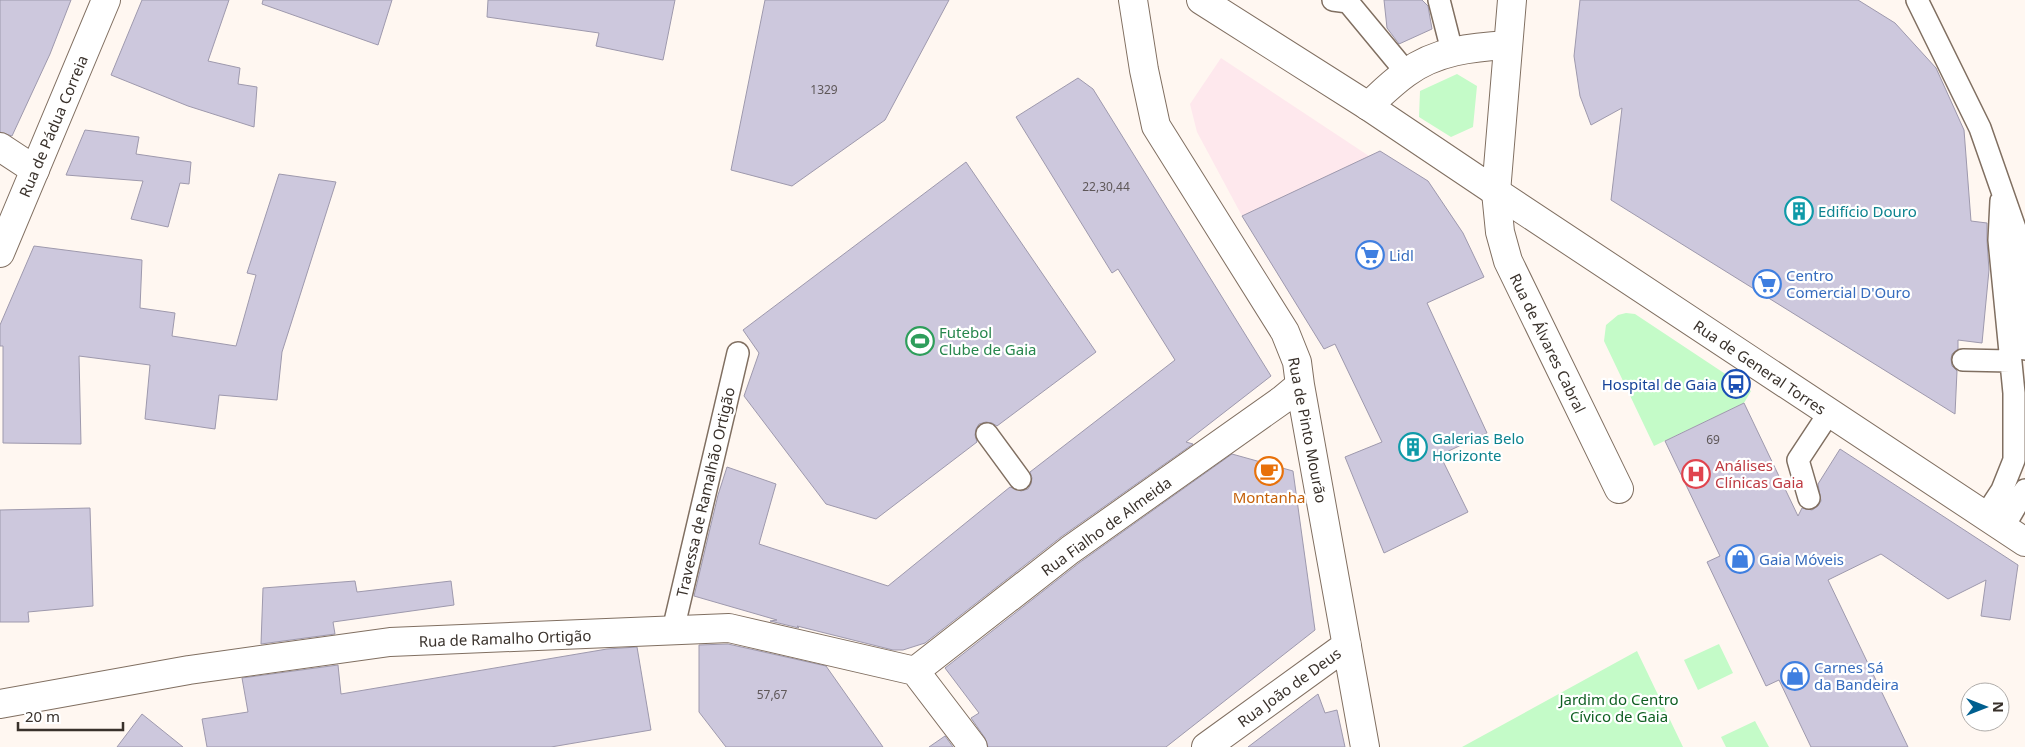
<svg xmlns="http://www.w3.org/2000/svg" width="2025" height="747" viewBox="0 0 2025 747" font-family="'Noto Sans',sans-serif">
<style>
.commercial{fill:#fee8ed}
.green{fill:#c4fbc8}
.building{fill:#cdc8dd;stroke:#9e99ad}
.lines{fill:none;stroke-linecap:round;stroke-linejoin:round}
.service-casing{stroke:#806f61;stroke-width:24}
.minor-casing{stroke:#806f61;stroke-width:30}
.tertiary-casing{stroke:#806f61;stroke-width:30}
.secondary-casing{stroke:#806f61;stroke-width:30}
.service{stroke:#fff;stroke-width:21}
.minor{stroke:#fff;stroke-width:28}
.tertiary{stroke:#fff;stroke-width:28}
.secondary{stroke:#fff;stroke-width:28}
.labels{text-anchor:middle;dominant-baseline:central;stroke-width:4.5;stroke-linejoin:round;paint-order:stroke}
.number-label{font-size:12px;fill:#5e5758}
.street-label{font-size:15px;fill:#39312b;stroke:#fff}
.culture-label{font-size:15px;fill:#0d838f;stroke:#fff;text-anchor:start}
.shop-label{font-size:15px;fill:#366cbe;stroke:#fff;text-anchor:start}
.leisure-label{font-size:15px;fill:#27864d;stroke:#fff;text-anchor:start}
.transit-label{font-size:15px;fill:#164399;stroke:#fff;text-anchor:end}
.health-label{font-size:15px;fill:#be3a42;stroke:#fff;text-anchor:start}
.food-label{font-size:15px;fill:#c56008;stroke:#fff}
.park-label{font-size:15px;fill:#0f5f22;stroke:#fff}
</style>
<rect width="100%" height="100%" fill="#fff7f1"/>
<path class="commercial" d="M 1221,58 L 1369,156 L 1380,151 L 1428,181 L 1463,233 L 1484,277 L 1324,349 L 1242,216 L 1197,132 L 1190,104 Z"/>
<path class="green" d="M 1457,74 L 1477,86 L 1473,127 L 1451,137 L 1419,117 L 1420,91 Z
M 1626,313 L 1635,314 L 1751,391 L 1744,403 L 1654,446 L 1604,341 L 1606,325 L 1618,315 Z
M 1719,644 L 1733,673 L 1698,690 L 1684,660 Z
M 1637,651 L 1683,747 L 1462,747 Z
M 1755,721 L 1769,747 L 1726,747 L 1721,737 Z"/>
<path class="building" d="M 0,0 L 71,0 L 50,54 L 12,136 L 0,132 Z
M 142,0 L 229,0 L 208,61 L 240,68 L 238,84 L 257,87 L 254,127 L 188,106 L 111,75 Z
M 263,0 L 392,0 L 378,45 L 262,4 Z
M 488,0 L 675,0 L 663,60 L 596,46 L 599,33 L 487,17 Z
M 765,0 L 949,0 L 885,120 L 792,186 L 731,170 Z
M 1384,0 L 1422,0 L 1428,6 L 1432,29 L 1399,44 L 1387,28 Z
M 1580,0 L 1858,0 L 1895,23 L 1936,68 L 1964,130 L 1971,221 L 1987,223 L 1987,241 L 1989,270 L 1982,343 L 1958,340 L 1958,349 L 1952,354 L 1951,359 L 1952,366 L 1957,371 L 1955,414 L 1611,200 L 1622,108 L 1591,125 L 1580,96 L 1574,56 Z
M 1078,78 L 1093,89 L 1271,376 L 1186,442 L 1193,444 L 1061,537 L 925,643 L 903,650 L 893,650 L 797,626 L 799,628 L 770,621 L 777,620 L 694,596 L 718,495 L 727,467 L 776,484 L 759,544 L 888,586 L 1010,487 L 1021,491 L 1028,489 L 1031,484 L 1032,478 L 1030,472 L 1175,360 L 1118,269 L 1112,273 L 1016,117 Z
M 85,130 L 139,137 L 136,154 L 191,162 L 189,184 L 180,183 L 168,227 L 131,219 L 143,181 L 66,175 Z
M 1380,151 L 1428,181 L 1463,233 L 1484,277 L 1427,303 L 1487,433 L 1440,455 L 1468,512 L 1384,553 L 1345,457 L 1382,442 L 1335,344 L 1324,349 L 1242,216 Z
M 966,162 L 1096,352 L 997,426 L 992,423 L 986,422 L 979,424 L 976,429 L 975,435 L 977,442 L 876,519 L 826,504 L 744,396 L 759,353 L 743,330 Z
M 279,174 L 336,182 L 282,352 L 277,400 L 219,395 L 215,429 L 145,419 L 150,365 L 79,356 L 81,444 L 3,443 L 3,346 L 0,346 L 0,325 L 34,246 L 142,260 L 140,308 L 175,313 L 172,336 L 236,346 L 256,275 L 247,273 Z
M 1744,403 L 1798,516 L 1802,508 L 1812,510 L 1818,506 L 1821,501 L 1818,484 L 1840,449 L 2018,565 L 2010,620 L 1981,616 L 1986,580 L 1948,599 L 1881,554 L 1828,580 L 1908,747 L 1811,747 L 1779,680 L 1766,686 L 1707,562 L 1720,556 L 1665,441 Z
M 1232,454 L 1293,471 L 1315,630 L 1166,747 L 988,747 L 985,738 L 971,718 L 979,713 L 945,668 L 1079,563 Z
M 90,508 L 93,606 L 28,612 L 29,622 L 0,622 L 0,510 Z
M 355,581 L 357,592 L 451,581 L 454,605 L 333,622 L 335,634 L 261,644 L 263,588 Z
M 728,644 L 826,666 L 883,747 L 726,747 L 699,712 L 699,645 Z
M 637,647 L 651,730 L 551,747 L 207,747 L 202,719 L 248,712 L 242,678 L 338,665 L 341,694 L 607,649 Z
M 1318,694 L 1325,713 L 1337,710 L 1345,747 L 1248,747 Z
M 142,714 L 183,747 L 117,747 Z
M 945,736 L 953,747 L 929,747 Z"/>
<g class="lines">
<defs>
<path id="service" d="M 1333,0 L 1348,2 L 1406,72
M 1439,0 L 1452,51
M 1917,0 L 1980,128 L 2016,231 L 2025,349
M 1963,360 L 2010,361
M 987,434 L 1020,479
M 1809,498 L 1798,460 L 1829,413
M 1985,516 L 2002,490 L 2014,460 L 2014,393 L 1999,240 L 2001,201
M 2003,528 L 2025,490
M 673,630 L 738,353"/>
<path id="minor" d="M 1133,0 L 1144,70 L 1156,126 L 1285,332 L 1297,362 L 1300,385 L 1365,747
M 1368,106 C 1380,95 1392,83 1406,73 C 1436,51 1472,47 1508,45
M 0,147 L 35,170
M 1496,192 L 1500,232 L 1508,261 L 1619,489
M 915,671 L 1070,550 L 1282,400 L 1300,385
M 0,704 L 189,670 L 390,642 L 729,628 L 915,671 L 973,747
M 1206,747 L 1347,645"/>
<path id="tertiary" d="M 1496,192 L 2025,542"/>
<path id="secondary" d="M 1201,0 L 1368,106 L 1496,192 L 1512,0
M 0,253 L 106,0"/>
</defs>
<use href="#service" class="service-casing"/>
<use href="#minor" class="minor-casing"/>
<use href="#tertiary" class="tertiary-casing"/>
<use href="#secondary" class="secondary-casing"/>
<use href="#service" class="service"/>
<use href="#minor" class="minor"/>
<use href="#tertiary" class="tertiary"/>
<use href="#secondary" class="secondary"/>
</g>
<defs>
<symbol id="building-ring" viewBox="-11 -11 22 22"><circle r="9.5" fill="#fff" stroke="#0f9aa8" stroke-width="1.5"/><path d="M-4-6H4V6H1V3H-1V6H-4ZM-2.5-4.3h1.7v1.8h-1.7ZM.8-4.3h1.7v1.8H.8ZM-2.5-1h1.7V.8h-1.7ZM.8-1h1.7V.8H.8Z" fill="#0f9aa8"/></symbol>
<symbol id="supermarket-ring" viewBox="-11 -11 22 22"><circle r="9.5" fill="#fff" stroke="#3f7fe0" stroke-width="1.5"/><path d="M-6-5.5h2.5l.6 2H6L4.5 2H-2.5L-4.4-4H-6ZM-1.5 3.2a1.3 1.3 0 1 0 .1 0ZM3 3.2a1.3 1.3 0 1 0 .1 0Z" fill="#3f7fe0"/></symbol>
<symbol id="stadium-ring" viewBox="-11 -11 22 22"><circle r="9.5" fill="#fff" stroke="#2e9e5b" stroke-width="1.5"/><path d="M0-5a6.5 5 0 1 0 0 10a6.5 5 0 1 0 0-10ZM-3.5-1.8h7v3.6h-7Z" fill="#2e9e5b"/></symbol>
<symbol id="bus-ring" viewBox="-11 -11 22 22"><circle r="9.5" fill="#fff" stroke="#1a4fb4" stroke-width="1.5"/><path d="M-5-6H5V4H4V6H2V4H-2V6H-4V4H-5ZM-3.5-4V0h7V-4ZM-3.5 1.2v1.5H-2V1.2ZM2 1.2v1.5H3.5V1.2Z" fill="#1a4fb4"/></symbol>
<symbol id="cafe-ring" viewBox="-11 -11 22 22"><circle r="9.5" fill="#fff" stroke="#e8710a" stroke-width="1.5"/><path d="M-5.5-4.5H6V0H3Q3 3.5 0 3.5H-2.5Q-5.5 3.5-5.5 0ZM3-3.2v2h1.7v-2ZM-6 4.5H4V6H-6Z" fill="#e8710a"/></symbol>
<symbol id="hospital-ring" viewBox="-11 -11 22 22"><circle r="9.5" fill="#fff" stroke="#e0444e" stroke-width="1.5"/><path d="M-5-5h3v3.5h4V-5h3V5h-3V1.5h-4V5h-3Z" fill="#e0444e"/></symbol>
<symbol id="shop-ring" viewBox="-11 -11 22 22"><circle r="9.5" fill="#fff" stroke="#3f7fe0" stroke-width="1.5"/><path d="M-5-2.5h2.3a2.7 3.5 0 0 1 5.4 0H5L5.5 6h-11ZM-1.5-2.5h3a1.5 2.3 0 0 0-3 0Z" fill="#3f7fe0"/></symbol>
</defs>
<g fill-rule="evenodd">
<use href="#building-ring" x="1783" y="195" width="32" height="32"/>
<use href="#supermarket-ring" x="1354" y="239" width="32" height="32"/>
<use href="#supermarket-ring" x="1751" y="268" width="32" height="32"/>
<use href="#stadium-ring" x="904" y="325" width="32" height="32"/>
<use href="#bus-ring" x="1720" y="368" width="32" height="32"/>
<use href="#building-ring" x="1397" y="431" width="32" height="32"/>
<use href="#cafe-ring" x="1253" y="455" width="32" height="32"/>
<use href="#hospital-ring" x="1680" y="458" width="32" height="32"/>
<use href="#shop-ring" x="1724" y="543" width="32" height="32"/>
<use href="#shop-ring" x="1779" y="660" width="32" height="32"/>
</g>
<g class="labels">
<g class="number-label">
<text x="824" y="89">1329</text>
<text x="1106" y="186">22,30,44</text>
<text x="1713" y="439">69</text>
<text x="772" y="694">57,67</text>
</g>
<g class="street-label">
<text transform="translate(53 126) rotate(-67)">Rua de Pádua Correia</text>
<text transform="translate(1548 343) rotate(64)">Rua de Álvares Cabral</text>
<text transform="translate(1760 367) rotate(34)">Rua de General Torres</text>
<text transform="translate(1308 430) rotate(79)">Rua de Pinto Mourão</text>
<text transform="translate(705 492) rotate(-77)">Travessa de Ramalhão Ortigão</text>
<text transform="translate(1106 526) rotate(-36)">Rua Fialho de Almeida</text>
<text transform="translate(505 638) rotate(-2)">Rua de Ramalho Ortigão</text>
<text transform="translate(1289 687) rotate(-36)">Rua João de Deus</text>
</g>
<g class="culture-label">
<text x="1818" y="211">Edifício Douro</text>
<text x="1432" y="438">Galerias Belo<tspan x="1432" dy="17">Horizonte</tspan></text>
</g>
<g class="shop-label">
<text x="1389" y="255">Lidl</text>
<text x="1786" y="275">Centro<tspan x="1786" dy="17">Comercial D'Ouro</tspan></text>
<text x="1759" y="559">Gaia Móveis</text>
<text x="1814" y="667">Carnes Sá<tspan x="1814" dy="17">da Bandeira</tspan></text>
</g>
<g class="leisure-label">
<text x="939" y="332">Futebol<tspan x="939" dy="17">Clube de Gaia</tspan></text>
</g>
<g class="transit-label">
<text x="1717" y="384">Hospital de Gaia</text>
</g>
<g class="health-label">
<text x="1715" y="465">Análises<tspan x="1715" dy="17">Clínicas Gaia</tspan></text>
</g>
<g class="food-label">
<text x="1269" y="497">Montanha</text>
</g>
<g class="park-label">
<text x="1619" y="699">Jardim do Centro<tspan x="1619" dy="17">Cívico de Gaia</tspan></text>
</g>
</g>
<g transform="translate(1985 707) rotate(90)"><circle r="24" fill="#ffffff" stroke="#b0adaa"/>
<path d="M0-4L9 19L0 12L-9 19Z" fill="#005f8f"/>
<text y="-8" font-size="14" font-weight="bold" text-anchor="middle" fill="#39312b">N</text>
</g>
<path d="M18 722v8h105v-8" fill="none" stroke="#39312b" stroke-width="2.5"/>
<text x="25" y="722" font-size="15" fill="#39312b" stroke="#ffffff" stroke-width="4" paint-order="stroke">20 m</text>
</svg>
